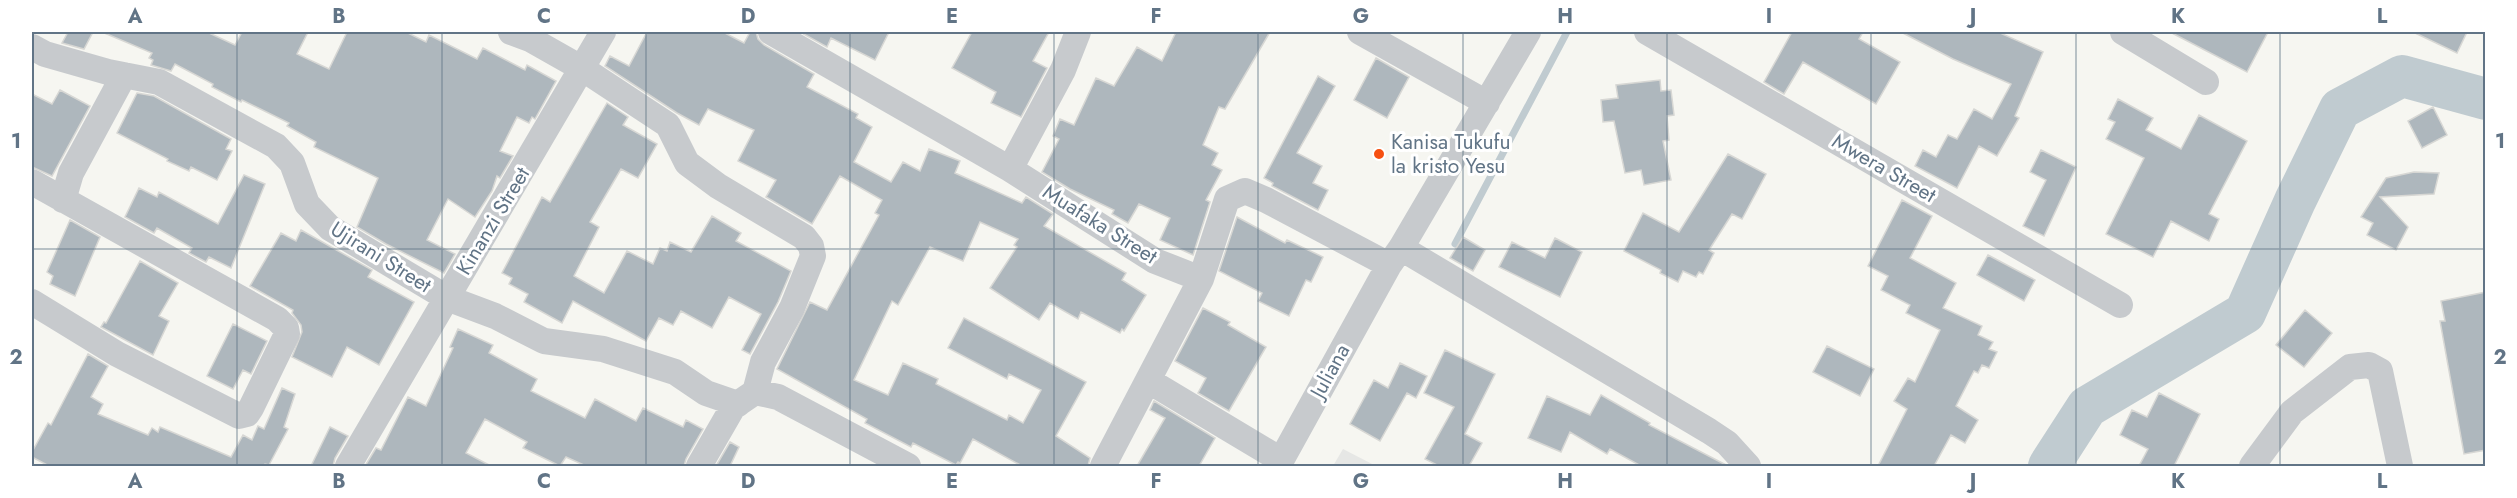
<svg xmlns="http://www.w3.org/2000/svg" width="2517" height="498" viewBox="0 0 2517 498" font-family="Jost,sans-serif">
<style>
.built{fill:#e6e7e5}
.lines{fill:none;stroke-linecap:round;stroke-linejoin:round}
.stream{stroke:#c0cbd0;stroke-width:7}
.river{stroke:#c0cbd0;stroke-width:42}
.building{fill:#aeb7bd;stroke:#d7d7d4;stroke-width:1.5}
.minor{stroke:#c7cacd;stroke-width:26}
.grid{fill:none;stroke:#617486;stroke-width:1.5;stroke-opacity:0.55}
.poi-dot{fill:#f65011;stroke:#fff;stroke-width:2}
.labels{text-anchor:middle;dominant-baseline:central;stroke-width:6;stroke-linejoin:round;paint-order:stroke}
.poi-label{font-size:21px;fill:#617486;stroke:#fff;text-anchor:start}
.street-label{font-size:21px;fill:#617486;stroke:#fff}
.neatline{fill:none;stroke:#617486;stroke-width:2}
.grid-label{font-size:20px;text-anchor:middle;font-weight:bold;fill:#617486}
</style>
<rect width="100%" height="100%" fill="#f6f6f1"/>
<path class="built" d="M 1343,449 L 1376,466 L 1333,466 Z"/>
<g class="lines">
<path class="stream" d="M 1455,244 L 1567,32"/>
<path class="river" d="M 2049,466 L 2087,407 L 2245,313 L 2295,201 L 2340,109 L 2402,76 L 2486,99"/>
</g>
<path class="building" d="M 68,32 L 93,32 L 84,49 L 62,43 Z
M 102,32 L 207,32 L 235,45 L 242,32 L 308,32 L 297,54 L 329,69 L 347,32 L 406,32 L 426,42 L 429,35 L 477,59 L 483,48 L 525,70 L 527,65 L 556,81 L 535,119 L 532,117 L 529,123 L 517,117 L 500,151 L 513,156 L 500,178 L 497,176 L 492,191 L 475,217 L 448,199 L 427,240 L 455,254 L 444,273 L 386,244 L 357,227 L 378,178 L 314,147 L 316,142 L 287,126 L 289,123 L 242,100 L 241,102 L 212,87 L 213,84 L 175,64 L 171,71 L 151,65 L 153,60 L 149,58 L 152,53 Z
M 647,32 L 723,32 L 744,43 L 750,32 L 756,32 L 758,39 L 764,45 L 814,74 L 807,87 L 858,114 L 856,118 L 872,127 L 854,162 L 891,182 L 903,162 L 920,171 L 929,149 L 960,161 L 955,173 L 1022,203 L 1026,197 L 1053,214 L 1044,226 L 1126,273 L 1122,280 L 1146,295 L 1124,331 L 1122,329 L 1120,333 L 1081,312 L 1078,319 L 1050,303 L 1039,320 L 990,288 L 1017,247 L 1014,245 L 1018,239 L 980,222 L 963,261 L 930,247 L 898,305 L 892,301 L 854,380 L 888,395 L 903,363 L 938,379 L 936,384 L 1007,420 L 1009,415 L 1023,423 L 1041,390 L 1009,374 L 1007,379 L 948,348 L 964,318 L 1086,382 L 1056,436 L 1090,458 L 1088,466 L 1022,466 L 973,439 L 960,463 L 958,462 L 956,465 L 913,443 L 911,447 L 865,423 L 867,419 L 777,369 L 810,302 L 827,310 L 879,215 L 875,213 L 882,200 L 840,176 L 812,224 L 766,197 L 776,180 L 738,161 L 754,130 L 708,109 L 699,125 L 677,113 L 605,66 L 610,56 L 629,66 Z
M 800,32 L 889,32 L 875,60 L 831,38 L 827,47 Z
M 972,32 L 1049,32 L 1033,61 L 1047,68 L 1021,117 L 991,103 L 996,92 L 952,68 Z
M 1176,32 L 1270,32 L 1225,109 L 1219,107 L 1203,145 L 1218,153 L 1212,165 L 1222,170 L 1206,200 L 1210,202 L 1193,255 L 1160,240 L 1170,218 L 1139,204 L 1128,223 L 1112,214 L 1114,210 L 1070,189 L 1042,172 L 1059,139 L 1053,136 L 1060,119 L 1074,125 L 1096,78 L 1114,86 L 1137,47 L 1162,61 Z
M 1792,32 L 1863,32 L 1859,39 L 1900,62 L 1876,104 L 1803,62 L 1784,94 L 1764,82 Z
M 1901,32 L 1998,32 L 2043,52 L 2015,116 L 2019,118 L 1997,156 L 1979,146 L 1957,188 L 1915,166 L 1923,150 L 1936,157 L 1948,135 L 1957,139 L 1974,109 L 1992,119 L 2011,84 L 1953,59 Z
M 2170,32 L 2268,32 L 2247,72 Z
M 2413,32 L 2467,32 L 2457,53 Z
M 1376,58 L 1409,77 L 1387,118 L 1354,100 Z
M 1318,76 L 1335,86 L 1297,153 L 1322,166 L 1313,183 L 1328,190 L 1318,210 L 1272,186 L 1273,183 L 1264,178 Z
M 1660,80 L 1661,91 L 1671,90 L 1674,115 L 1667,116 L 1669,140 L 1663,141 L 1671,180 L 1644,185 L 1641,170 L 1625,173 L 1614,121 L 1603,122 L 1601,100 L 1618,98 L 1616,85 Z
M 60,90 L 90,106 L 52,176 L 32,167 L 32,94 L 52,104 Z
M 137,93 L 154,96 L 231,139 L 226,149 L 232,151 L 217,180 L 191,167 L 189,171 L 167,161 L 168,159 L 117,133 Z
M 2118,99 L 2153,118 L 2146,130 L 2181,149 L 2199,115 L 2247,141 L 2209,214 L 2219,219 L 2209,241 L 2171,221 L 2153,257 L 2106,234 L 2144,158 L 2106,139 L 2115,122 L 2108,119 Z
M 607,103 L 628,117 L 623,125 L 657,144 L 638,178 L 621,169 L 590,222 L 599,227 L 574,276 L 604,293 L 627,251 L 653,264 L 660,248 L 667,251 L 670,242 L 691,252 L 712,216 L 741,233 L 736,241 L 791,271 L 778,302 L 750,354 L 742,350 L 761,314 L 729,297 L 712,328 L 681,311 L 673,325 L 659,318 L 646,341 L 573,301 L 562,323 L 524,302 L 528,294 L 509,284 L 512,278 L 502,273 L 542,197 L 550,202 Z
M 2433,107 L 2447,135 L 2422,148 L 2408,121 Z
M 2041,150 L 2076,167 L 2044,236 L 2023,226 L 2046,180 L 2030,172 Z
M 1728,154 L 1766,174 L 1742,219 L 1732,214 L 1709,250 L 1714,253 L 1703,274 L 1699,272 L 1696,277 L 1683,271 L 1678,282 L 1660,273 L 1661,270 L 1624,251 L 1643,213 L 1679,232 Z
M 2414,172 L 2439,173 L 2434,194 L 2380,197 L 2408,227 L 2396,250 L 2367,235 L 2373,223 L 2361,217 L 2386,178 Z
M 244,175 L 265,184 L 231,268 L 209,257 L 206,262 L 189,253 L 192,248 L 157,228 L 154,233 L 125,217 L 139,188 L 157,197 L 159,192 L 218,224 Z
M 1902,200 L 1932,216 L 1910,258 L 1956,283 L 1943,308 L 1982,326 L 1978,335 L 1993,342 L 1989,349 L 1997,352 L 1989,368 L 1982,365 L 1978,373 L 1974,371 L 1956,406 L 1978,420 L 1965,443 L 1951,435 L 1934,466 L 1878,466 L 1907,409 L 1894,401 L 1908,378 L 1915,382 L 1940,330 L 1906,313 L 1910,305 L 1881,290 L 1888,276 L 1868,266 Z
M 1237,217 L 1285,243 L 1287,240 L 1323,257 L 1311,282 L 1306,280 L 1289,316 L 1258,301 L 1262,293 L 1219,271 Z
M 70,220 L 100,237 L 75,296 L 50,284 L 53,276 L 47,272 Z
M 301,230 L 372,270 L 368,277 L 414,302 L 379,365 L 347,347 L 332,377 L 292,357 L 302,332 L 301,325 L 292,313 L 293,310 L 250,286 L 281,233 L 296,241 Z
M 1463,237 L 1485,250 L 1473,271 L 1450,258 Z
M 1555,238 L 1582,252 L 1560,297 L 1499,267 L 1512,242 L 1545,258 Z
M 1988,255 L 2035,280 L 2024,301 L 1977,275 Z
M 140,261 L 178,283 L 159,316 L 169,321 L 153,355 L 101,327 L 104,322 L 106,323 Z
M 2486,292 L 2486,450 L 2464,454 L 2440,321 L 2445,321 L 2441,301 Z
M 1203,308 L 1230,322 L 1228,325 L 1266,347 L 1229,411 L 1198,393 L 1206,378 L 1175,361 Z
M 2305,310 L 2332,333 L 2304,367 L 2276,345 Z
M 233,324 L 267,341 L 251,374 L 243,370 L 233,389 L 207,376 Z
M 458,329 L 493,345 L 489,353 L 537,379 L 531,391 L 585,418 L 595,399 L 636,421 L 643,408 L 683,427 L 686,420 L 703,429 L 686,459 L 684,466 L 586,466 L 566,457 L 560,466 L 523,448 L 527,442 L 485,419 L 466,453 L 491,466 L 365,466 L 376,448 L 381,450 L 408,397 L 426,406 L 453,348 L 450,347 Z
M 1827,346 L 1874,369 L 1860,396 L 1813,372 Z
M 1445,350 L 1495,374 L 1465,434 L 1482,443 L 1469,466 L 1439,466 L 1425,459 L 1454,407 L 1424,393 Z
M 88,354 L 108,366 L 91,397 L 103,404 L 98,414 L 148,435 L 152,428 L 158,432 L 160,427 L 231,457 L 243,435 L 252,440 L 258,426 L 264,429 L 282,388 L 295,394 L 284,427 L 288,429 L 269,465 L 265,464 L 264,466 L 49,466 L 32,457 L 32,452 L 48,423 L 51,425 Z
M 1400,363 L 1427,376 L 1416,398 L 1407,393 L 1380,441 L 1350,424 L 1374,380 L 1388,388 Z
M 2159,393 L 2200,414 L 2174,466 L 2139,466 L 2148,449 L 2120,435 L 2132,410 L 2147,417 Z
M 1601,395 L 1650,423 L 1649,425 L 1728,466 L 1641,466 L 1610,449 L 1607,454 L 1570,432 L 1561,452 L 1528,438 L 1547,396 L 1590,415 Z
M 1154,401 L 1215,438 L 1199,466 L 1137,466 L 1165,418 L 1150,410 Z
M 330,427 L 348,436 L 335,458 L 333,466 L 311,466 Z
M 730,442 L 739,447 L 730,466 L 716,466 Z"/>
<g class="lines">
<path class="minor" d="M 511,32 L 530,39 L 583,69 L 668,125 L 687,163 L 718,186 L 804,237 L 811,246 L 813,256 L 792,308 L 763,362 L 755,392
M 771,32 L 1010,169 L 1155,261 L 1201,279 L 1227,199 L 1245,191 L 1266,200 L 1389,265
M 1360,32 L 1487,103
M 1647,32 L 2120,305
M 2123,32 L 2206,82
M 32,47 L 45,54 L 108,72 L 159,82 L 276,146 L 292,163 L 307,204 L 330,228 L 447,298 L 495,316 L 544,341 L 603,349 L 675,372 L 706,393 L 738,404
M 1010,169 L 1063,70 L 1078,32
M 32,182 L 277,319 L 286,328 L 287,334 L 251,408 L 247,414 L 239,416 L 117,354 L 32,302
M 63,200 L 71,173 L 124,75
M 1401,248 L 1709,431 L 1727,443 L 1748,466
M 1149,381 L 1281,460
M 348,466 L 603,32
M 699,466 L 733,407 L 755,392 L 778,397 L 908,466
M 1103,466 L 1201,279
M 1278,466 L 1389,265 L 1401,248 L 1528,32
M 2252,466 L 2292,412 L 2350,367 L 2369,365 L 2380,371 L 2400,466"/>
</g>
<path class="grid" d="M 237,32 L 237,466M 442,32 L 442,466M 646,32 L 646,466M 850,32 L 850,466M 1054,32 L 1054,466M 1258,32 L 1258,466M 1463,32 L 1463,466M 1667,32 L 1667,466M 1871,32 L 1871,466M 2076,32 L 2076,466M 2280,32 L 2280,466M 32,249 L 2486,249"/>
<circle class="poi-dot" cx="1379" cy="154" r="6"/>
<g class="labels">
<g class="poi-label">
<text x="1391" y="142">Kanisa Tukufu<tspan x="1391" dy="24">la kristo Yesu</tspan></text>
</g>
<g class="street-label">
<text transform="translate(1884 168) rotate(30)">Mwera Street</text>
<text transform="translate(493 221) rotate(-59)">Kinanzi Street</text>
<text transform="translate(1100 224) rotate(32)">Muafaka Street</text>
<text transform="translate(381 257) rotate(32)">Ujirani Street</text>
<text transform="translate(1330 371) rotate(-61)">Juliana</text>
</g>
</g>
<rect width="2517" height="498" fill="none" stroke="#ffffff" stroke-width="66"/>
<rect x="33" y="33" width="2451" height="432" class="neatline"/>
<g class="grid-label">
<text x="135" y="23">A</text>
<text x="339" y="23">B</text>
<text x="544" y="23">C</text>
<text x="748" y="23">D</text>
<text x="952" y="23">E</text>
<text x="1156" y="23">F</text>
<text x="1361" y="23">G</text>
<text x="1565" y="23">H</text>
<text x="1769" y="23">I</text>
<text x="1973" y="23">J</text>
<text x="2178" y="23">K</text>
<text x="2382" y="23">L</text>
<text x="16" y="148">1</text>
<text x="2500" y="148">1</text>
<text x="16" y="364">2</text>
<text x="2500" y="364">2</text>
<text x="135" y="488">A</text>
<text x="339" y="488">B</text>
<text x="544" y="488">C</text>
<text x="748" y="488">D</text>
<text x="952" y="488">E</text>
<text x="1156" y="488">F</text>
<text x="1361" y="488">G</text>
<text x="1565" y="488">H</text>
<text x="1769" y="488">I</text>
<text x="1973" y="488">J</text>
<text x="2178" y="488">K</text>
<text x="2382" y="488">L</text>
</g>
</svg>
